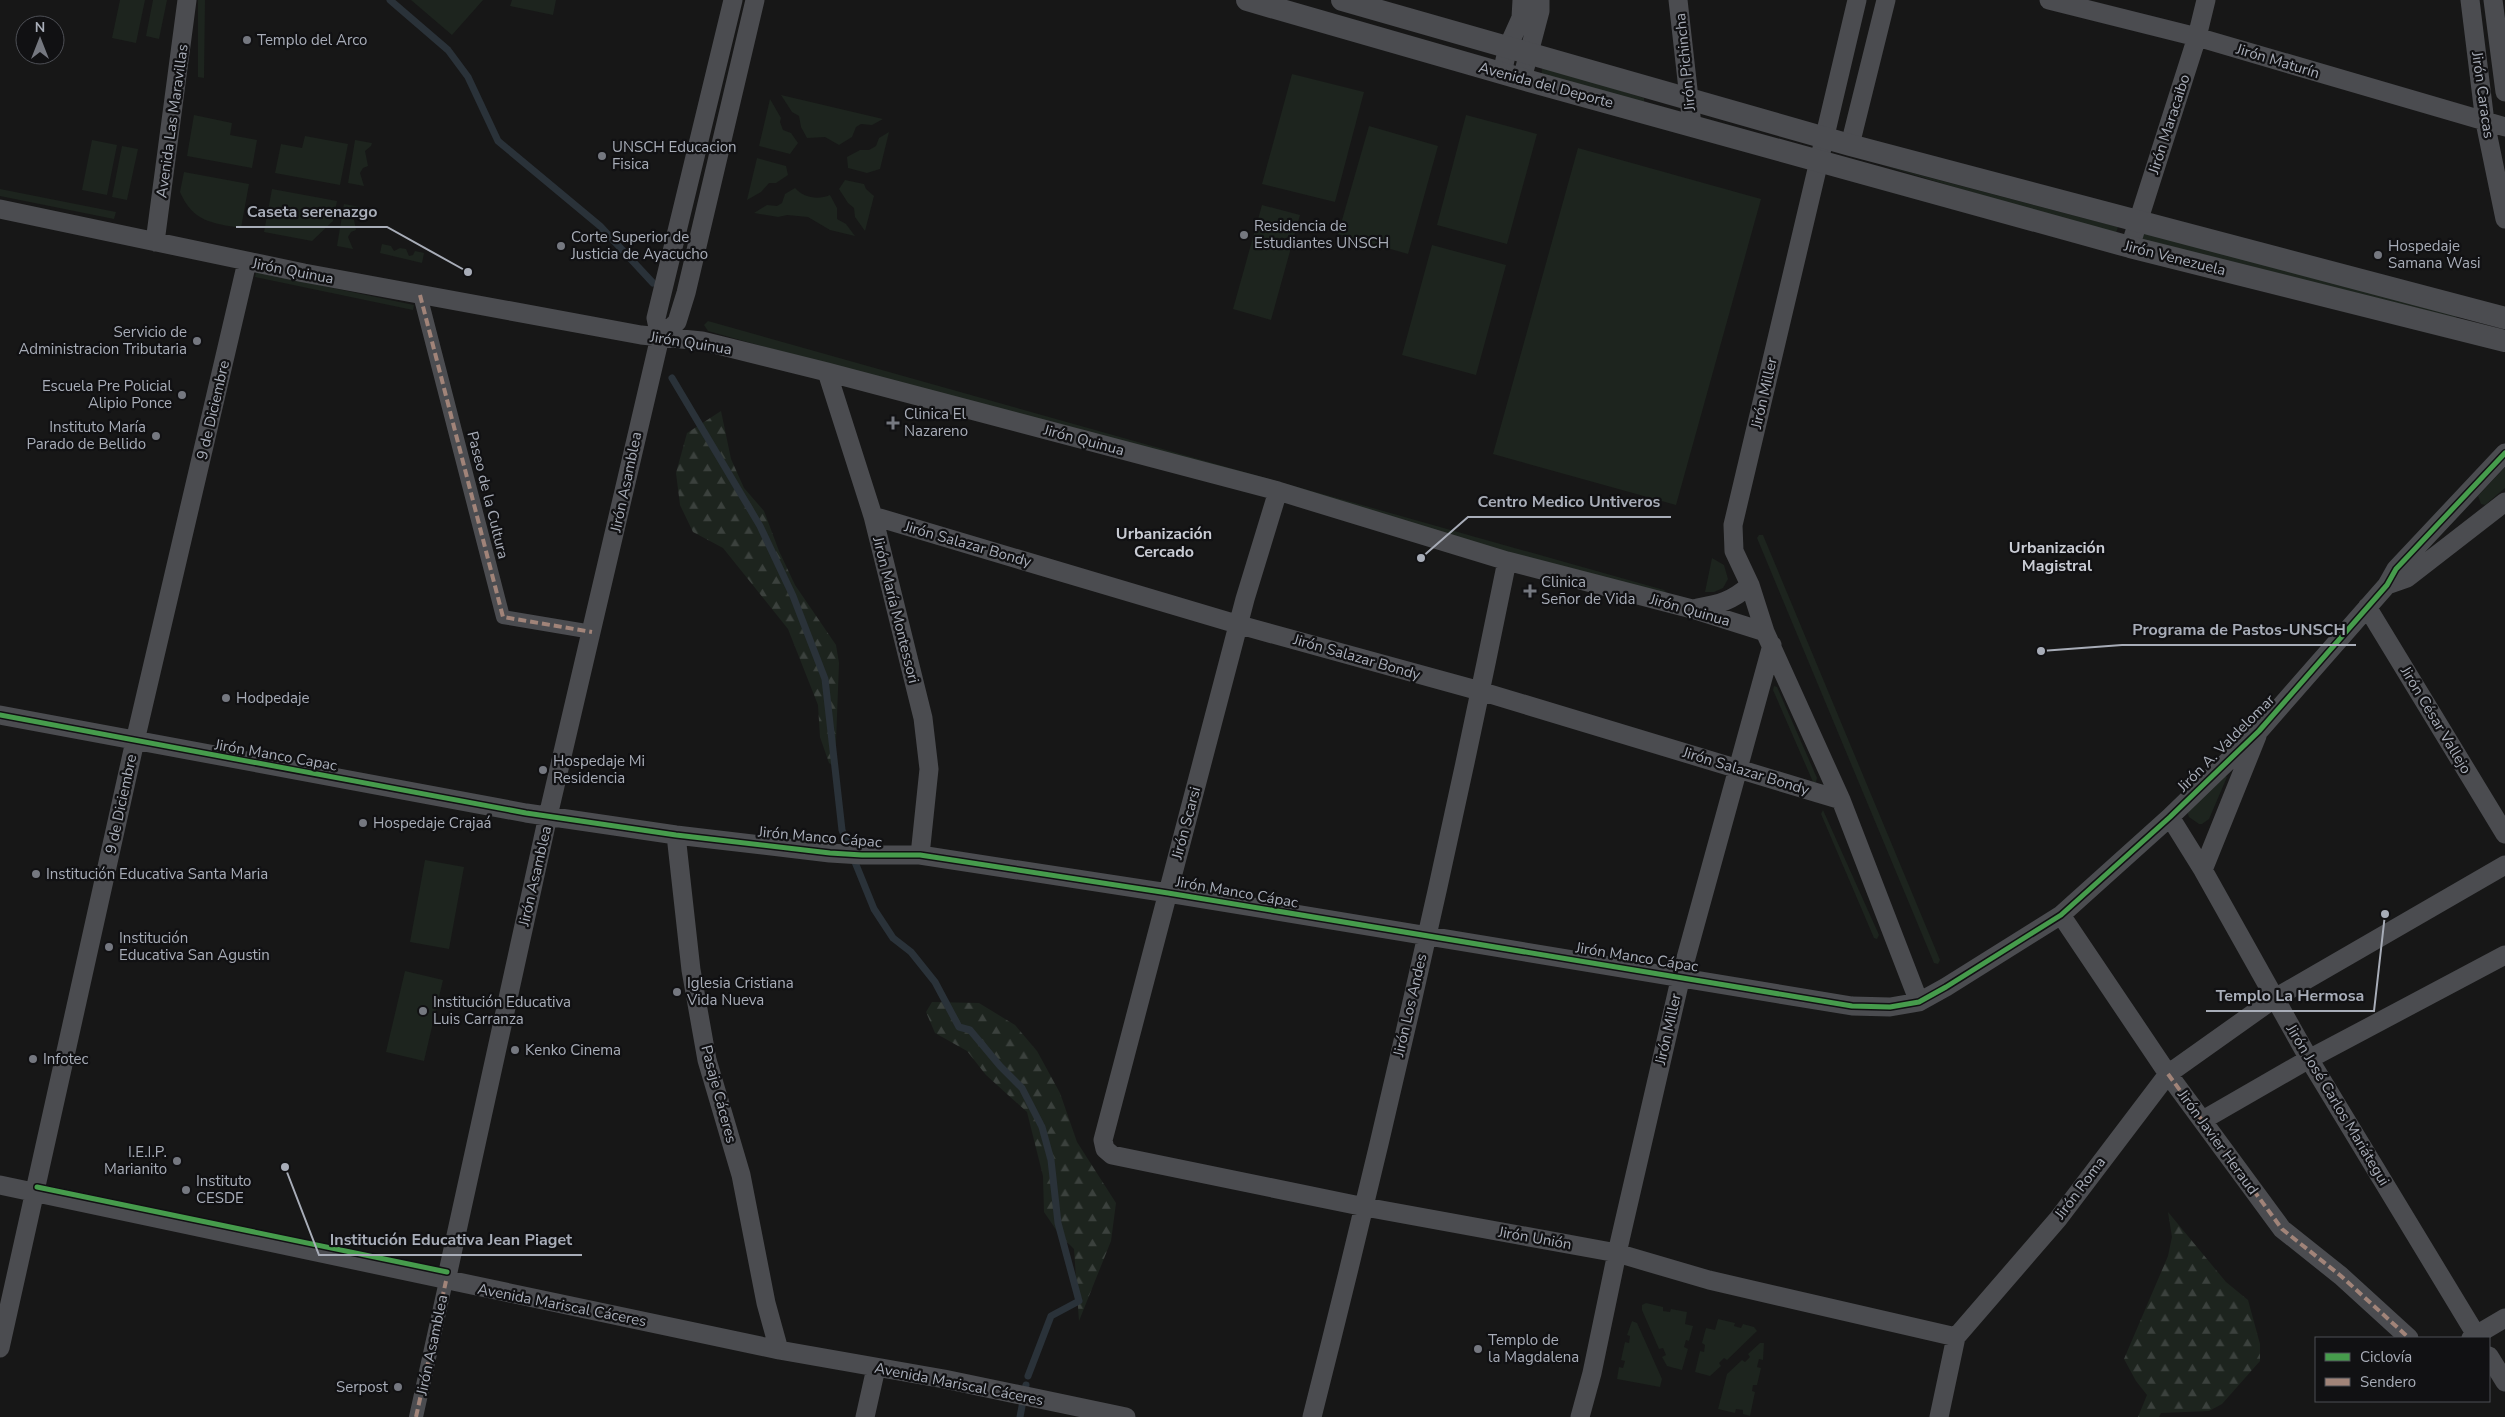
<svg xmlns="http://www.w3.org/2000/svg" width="2505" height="1417" viewBox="0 0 2505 1417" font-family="'Nunito Sans',sans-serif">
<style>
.green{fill:#1d241e}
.forest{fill:url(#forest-firs)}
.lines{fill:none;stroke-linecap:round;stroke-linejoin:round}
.stream{stroke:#2a3239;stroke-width:7}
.pedestrian{stroke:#4b4c50;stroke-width:14}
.minor{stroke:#4b4c50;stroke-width:19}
.tertiary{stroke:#4b4c50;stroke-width:22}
.quiet{stroke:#a18479;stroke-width:4;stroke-dasharray:8 4;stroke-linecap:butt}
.cycleway-casing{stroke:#111113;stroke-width:8}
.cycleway{stroke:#469c4c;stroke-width:5}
.poi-dot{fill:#757880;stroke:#111113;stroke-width:2}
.labels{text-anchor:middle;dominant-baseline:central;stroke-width:4.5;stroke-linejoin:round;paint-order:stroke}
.poi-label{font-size:15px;fill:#a8adb8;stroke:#111113;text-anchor:start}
.street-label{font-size:15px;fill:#a8adb8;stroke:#111113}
.neighbourhood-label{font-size:16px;font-weight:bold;fill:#c9ccd4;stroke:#111113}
.leader{fill:none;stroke:#a8adb8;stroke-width:2}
.callout-dot{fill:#a8adb8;stroke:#111113;stroke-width:2}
.callout-label{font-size:16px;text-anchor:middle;font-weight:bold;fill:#a8adb8;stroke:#111113;stroke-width:4.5;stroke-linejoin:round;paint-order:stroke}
</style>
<defs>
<pattern id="forest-firs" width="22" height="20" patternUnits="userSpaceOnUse" patternTransform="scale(1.25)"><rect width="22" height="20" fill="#1d241e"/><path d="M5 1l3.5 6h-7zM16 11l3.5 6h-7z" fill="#3b413d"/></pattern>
</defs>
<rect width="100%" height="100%" fill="#171717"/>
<path class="green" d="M 120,0 L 145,0 L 136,43 L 112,38 Z
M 153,0 L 167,0 L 159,39 L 146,36 Z
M 198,0 L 205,0 L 204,78 L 198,77 Z
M 411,0 L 483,0 L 452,35 Z
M 512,0 L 556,0 L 553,15 L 510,6 Z
M 1546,67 L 1644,98 L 1644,103 L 1541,76 L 1542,69 Z
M 1292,74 L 1364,92 L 1335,202 L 1262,184 Z
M 781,95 L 883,119 L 872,125 L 861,124 L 856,127 L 852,137 L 839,145 L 825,137 L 807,138 L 801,127 L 799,116 L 792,112 Z
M 770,99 L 781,118 L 780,122 L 783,130 L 791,133 L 798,143 L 790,154 L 759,146 Z
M 194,115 L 232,123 L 230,135 L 257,140 L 252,168 L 187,156 Z
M 1466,115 L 1537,134 L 1507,244 L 1437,225 Z
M 1369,126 L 1438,146 L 1408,254 L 1338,234 Z
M 889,132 L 880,169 L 867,173 L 848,168 L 847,157 L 860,150 L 869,150 L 876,146 L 879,138 Z
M 305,136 L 348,144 L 340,185 L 275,173 L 281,144 L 302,148 Z
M 92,140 L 117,145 L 107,195 L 82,190 Z
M 355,140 L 372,143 L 371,146 L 365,151 L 368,166 L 363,168 L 360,173 L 364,186 L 348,183 Z
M 122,146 L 138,149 L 127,200 L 112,197 Z
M 1578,148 L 1761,199 L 1676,505 L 1493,454 Z
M 757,158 L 786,166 L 788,175 L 776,183 L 769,183 L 761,192 L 747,200 Z
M 1878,164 L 2118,227 L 2116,233 L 2110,234 Z
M 184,172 L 249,184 L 241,228 C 212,223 193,222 180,192 Z
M 845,180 L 864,184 L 866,189 L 874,196 L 865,231 L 855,217 L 854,208 L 848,203 L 839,189 Z
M 795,188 C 804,198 818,200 830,195 L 837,208 L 837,219 L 846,224 L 855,236 L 830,230 L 808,217 L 787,215 L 778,217 L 754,213 L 767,205 L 777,206 L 782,203 L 785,194 Z
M 0,189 L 116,212 L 114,219 L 0,196 Z
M 272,189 L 337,201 L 333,221 L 312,241 L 264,232 Z
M 344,204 L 360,207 L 353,215 L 356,230 L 351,232 L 348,237 L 353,249 L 337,246 Z
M 1262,205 L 1300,215 L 1271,320 L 1233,309 Z
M 2142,232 L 2456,315 L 2456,318 L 2143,240 Z
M 382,244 L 391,246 L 394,251 L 400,248 L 406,249 L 409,256 L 413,255 L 415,251 L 424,253 L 422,263 L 380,253 Z
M 1432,245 L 1506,265 L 1476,375 L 1402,355 Z
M 256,272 L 414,305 L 413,310 L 255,277 Z
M 708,321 L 1664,590 L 1667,593 L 1663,599 L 708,331 L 704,325 Z
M 2505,467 L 2505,488 L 2485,505 L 2481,504 L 2478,496 Z
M 1759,535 L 1763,535 L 1940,960 L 1938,964 L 1934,963 L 1757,538 Z
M 1712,558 L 1724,565 L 1728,579 L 1723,588 L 1714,592 L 1705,592 Z
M 1774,686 L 1777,687 L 1817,778 L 1816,782 L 1813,782 L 1773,690 Z
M 2225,776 L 2227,777 L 2209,819 L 2202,824 L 2199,824 L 2189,817 L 2187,811 Z
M 1823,810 L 1879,935 L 1877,939 L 1874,938 L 1821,814 Z
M 425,860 L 464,867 L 449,949 L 410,942 Z
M 405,971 L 443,980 L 424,1061 L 386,1052 Z
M 1646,1303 L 1663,1307 L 1663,1311 L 1670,1312 L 1671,1309 L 1687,1312 L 1685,1324 L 1693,1326 L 1689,1341 L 1686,1340 L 1684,1347 L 1688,1349 L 1682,1370 L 1667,1366 L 1662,1357 L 1666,1355 L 1663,1348 L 1659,1349 L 1642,1310 L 1642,1305 Z
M 1718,1319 L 1735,1323 L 1734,1326 L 1741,1328 L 1743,1324 L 1754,1327 L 1757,1331 L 1727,1360 L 1724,1358 L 1719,1363 L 1721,1366 L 1710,1376 L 1695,1372 L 1700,1351 L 1704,1352 L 1705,1345 L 1702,1343 L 1706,1328 L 1715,1330 Z
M 1632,1321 L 1637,1323 L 1662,1379 L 1660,1387 L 1617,1379 L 1619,1367 L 1623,1368 L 1625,1361 L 1621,1360 L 1625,1342 L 1629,1343 L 1630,1336 L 1627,1335 Z
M 1760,1343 L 1764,1343 L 1763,1360 L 1759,1359 L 1757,1367 L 1761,1368 L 1757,1385 L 1753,1385 L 1752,1391 L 1755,1392 L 1750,1416 L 1743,1414 L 1743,1410 L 1736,1409 L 1735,1413 L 1718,1409 L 1727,1374 L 1742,1360 L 1745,1362 L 1750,1357 L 1748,1354 Z"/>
<path class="forest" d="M 721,411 L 731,459 L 744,488 L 764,511 L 779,551 L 795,585 L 836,645 L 839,663 L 835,767 L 829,763 L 820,737 L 818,705 L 788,629 L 723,548 L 693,532 L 680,505 L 676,473 L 687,433 Z
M 932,1002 L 979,1003 L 1015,1025 L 1037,1051 L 1060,1093 L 1077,1142 L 1116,1203 L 1111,1241 L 1079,1321 L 1074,1249 L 1059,1234 L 1044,1212 L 1043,1176 L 1027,1112 L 986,1075 L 967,1051 L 935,1033 L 926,1012 Z
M 2168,1212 L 2226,1282 L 2248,1300 L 2260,1344 L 2260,1361 L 2222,1404 L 2209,1411 L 2161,1413 L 2159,1417 L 2138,1417 L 2147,1395 L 2136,1381 L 2124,1359 L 2168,1256 L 2172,1237 Z"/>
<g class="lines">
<path class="stream" d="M 390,0 L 448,50 L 468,77 L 498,141 L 600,226 L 653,283
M 672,378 L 760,526 L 793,596 L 825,679 L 842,830 L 874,909 L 893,938 L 911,952 L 935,982 L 959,1027 L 970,1030 L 1000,1066 L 1022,1088 L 1042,1127 L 1051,1160 L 1058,1223 L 1079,1301 L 1051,1316 L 1028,1376
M 1020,1417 L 1026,1385"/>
<path class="pedestrian" d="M 420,295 L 503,617 L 592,632
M 416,1417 L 446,1281"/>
<path class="minor" d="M 1678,0 L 1692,125
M 1857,0 L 1733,525 L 1734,551 L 1750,585 L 1765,632 L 1841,800 L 1919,1002
M 2049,0 L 2197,37 L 2505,127
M 2470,0 L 2485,122 L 2505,219
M 2493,0 L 2505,92
M 1502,73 L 1508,47 L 1521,18 L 1522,0
M 1522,79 L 1540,11 L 1540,0
M 1850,145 L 1886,0
M 0,209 L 304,273 L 641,335 L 702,341 L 827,372 L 1278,491 L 1507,561 L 1692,609 L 1765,632
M 155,242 L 187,0
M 2130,247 L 2197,37 L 2206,0
M 660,337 L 677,322 L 686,293 L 755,0
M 827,372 L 873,516 L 923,718 L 929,769 L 920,855
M 1278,491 L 1245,599 L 1103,1140 L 1105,1149 L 1112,1155 L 1365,1207 L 1617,1253 L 1709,1280 L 1956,1337
M 873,516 L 1240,625 L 1480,691 L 1841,800
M 2387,585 L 2407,578 L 2505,502
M 2367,607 L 2505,834
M 1697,608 C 1720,604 1732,601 1750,585
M 0,715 L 526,813 L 676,835 L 830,853 L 862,855 L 920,855 L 1168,893 L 1852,1006 L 1890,1007 L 1919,1002 L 1946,987 L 2061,915 L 2170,817 L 2259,731 L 2387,585 L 2396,569 L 2505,453
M 2170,817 L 2203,870 L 2309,1059 L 2478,1338
M 676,835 L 691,970 L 707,1060 L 741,1175 L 766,1303 L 779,1350
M 2203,870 L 2257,736
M 2061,915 L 2168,1074 L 2282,1229 L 2341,1276 L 2409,1338
M 2203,1120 L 2309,1059 L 2505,955
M 0,1185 L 779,1350 L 944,1379 L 1126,1417
M 446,1281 L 548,816 L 660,337 L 656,318 L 733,0
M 2471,1338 L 2505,1318
M 0,1348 L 135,741 L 247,262
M 2489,1356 L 2505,1382
M 865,1417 L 876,1368
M 1312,1417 C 1384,1133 1449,848 1507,561
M 1580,1417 L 1592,1373 L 1617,1253 L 1681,976 L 1772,645
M 1939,1417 L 1956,1337 L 2058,1219 L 2168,1074 L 2275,998 L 2505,865"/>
<path class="tertiary" d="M 1247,0 L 1522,79 L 2130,247 L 2505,341
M 1342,0 L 1850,145 L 2505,318"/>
<path class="quiet" d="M 420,295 L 503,617 L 592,632
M 2168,1074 L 2282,1229 L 2341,1276 L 2409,1338
M 416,1417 L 446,1281"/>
<defs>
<path id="cycleway" d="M 0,715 L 526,813 L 676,835 L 830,853 L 862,855 L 920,855 L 1168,893 L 1852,1006 L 1890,1007 L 1919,1002 L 1946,987 L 2061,915 L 2170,817 L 2259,731 L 2387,585 L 2396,569 L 2505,453
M 37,1187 L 447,1272"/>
</defs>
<use href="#cycleway" class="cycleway-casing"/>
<use href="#cycleway" class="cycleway"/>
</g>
<g class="poi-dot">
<circle cx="247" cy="40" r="5"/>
<circle cx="602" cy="156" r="5"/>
<circle cx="1244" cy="235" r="5"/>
<circle cx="561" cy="246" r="5"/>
<circle cx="2378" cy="255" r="5"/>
<circle cx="197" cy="341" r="5"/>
<circle cx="182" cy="395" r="5"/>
<path d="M890.5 415.5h5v5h5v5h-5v5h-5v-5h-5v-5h5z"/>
<circle cx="156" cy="436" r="5"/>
<path d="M1527.5 583.5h5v5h5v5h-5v5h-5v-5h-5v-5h5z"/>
<circle cx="226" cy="698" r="5"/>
<circle cx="543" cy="770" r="5"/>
<circle cx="363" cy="823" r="5"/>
<circle cx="36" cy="874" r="5"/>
<circle cx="109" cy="947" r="5"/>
<circle cx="677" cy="992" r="5"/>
<circle cx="423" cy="1011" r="5"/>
<circle cx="515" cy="1050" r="5"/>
<circle cx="33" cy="1059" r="5"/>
<circle cx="177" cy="1161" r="5"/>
<circle cx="186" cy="1190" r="5"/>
<circle cx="1478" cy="1349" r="5"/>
<circle cx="398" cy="1387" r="5"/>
</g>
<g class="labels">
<g class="poi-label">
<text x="257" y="40">Templo del Arco</text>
<text x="612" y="147">UNSCH Educacion<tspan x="612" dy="17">Fisica</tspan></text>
<text x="1254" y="226">Residencia de<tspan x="1254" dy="17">Estudiantes UNSCH</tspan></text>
<text x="571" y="237">Corte Superior de<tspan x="571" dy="17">Justicia de Ayacucho</tspan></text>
<text x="2388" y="246">Hospedaje<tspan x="2388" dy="17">Samana Wasi</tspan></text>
<text x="187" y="332" text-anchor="end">Servicio de<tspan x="187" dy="17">Administracion Tributaria</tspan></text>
<text x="172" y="386" text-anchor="end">Escuela Pre Policial<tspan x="172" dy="17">Alipio Ponce</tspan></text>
<text x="904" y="414">Clinica El<tspan x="904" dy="17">Nazareno</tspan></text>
<text x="146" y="427" text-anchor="end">Instituto María<tspan x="146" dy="17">Parado de Bellido</tspan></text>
<text x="1541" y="582">Clinica<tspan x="1541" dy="17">Señor de Vida</tspan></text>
<text x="236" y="698">Hodpedaje</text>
<text x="553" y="761">Hospedaje Mi<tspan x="553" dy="17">Residencia</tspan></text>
<text x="373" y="823">Hospedaje Crajaá</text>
<text x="46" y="874">Institución Educativa Santa Maria</text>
<text x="119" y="938">Institución<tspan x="119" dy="17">Educativa San Agustin</tspan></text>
<text x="687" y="983">Iglesia Cristiana<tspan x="687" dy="17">Vida Nueva</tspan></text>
<text x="433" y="1002">Institución Educativa<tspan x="433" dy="17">Luis Carranza</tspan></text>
<text x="525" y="1050">Kenko Cinema</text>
<text x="43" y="1059">Infotec</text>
<text x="167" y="1152" text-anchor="end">I.E.I.P.<tspan x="167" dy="17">Marianito</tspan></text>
<text x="196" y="1181">Instituto<tspan x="196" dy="17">CESDE</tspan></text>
<text x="1488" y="1340">Templo de<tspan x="1488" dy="17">la Magdalena</tspan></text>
<text x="388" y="1387" text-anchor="end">Serpost</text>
</g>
<g class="street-label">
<text transform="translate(2278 61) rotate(17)">Jirón Maturín</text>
<text transform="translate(1685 62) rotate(-96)">Jirón Pichincha</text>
<text transform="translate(1546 85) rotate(15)">Avenida del Deporte</text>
<text transform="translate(2483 95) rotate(82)">Jirón Caracas</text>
<text transform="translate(172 121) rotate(-82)">Avenida Las Maravillas</text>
<text transform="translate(2169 124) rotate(-72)">Jirón Maracaibo</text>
<text transform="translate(2175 258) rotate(14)">Jirón Venezuela</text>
<text transform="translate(293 271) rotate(11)">Jirón Quinua</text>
<text transform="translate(691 343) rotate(9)">Jirón Quinua</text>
<text transform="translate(1764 393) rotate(-77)">Jirón Miller</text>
<text transform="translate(213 410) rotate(-77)">9 de Diciembre</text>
<text transform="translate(1084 440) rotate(15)">Jirón Quinua</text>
<text transform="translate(626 482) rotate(-78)">Jirón Asamblea</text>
<text transform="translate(488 495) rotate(76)">Paseo de la Cultura</text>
<text transform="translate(968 544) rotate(16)">Jirón Salazar Bondy</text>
<text transform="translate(896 610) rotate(76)">Jirón María Montessori</text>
<text transform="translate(1690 610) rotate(16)">Jirón Quinua</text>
<text transform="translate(1357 657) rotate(16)">Jirón Salazar Bondy</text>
<text transform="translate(2436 720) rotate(59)">Jirón César Vallejo</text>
<text transform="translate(2226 743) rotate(-45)">Jirón A. Valdelomar</text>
<text transform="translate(276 755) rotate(10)">Jirón Manco Capac</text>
<text transform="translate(1746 771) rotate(17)">Jirón Salazar Bondy</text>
<text transform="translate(121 804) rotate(-78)">9 de Diciembre</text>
<text transform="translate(1186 823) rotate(-75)">Jirón Scarsi</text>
<text transform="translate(820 837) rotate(5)">Jirón Manco Cápac</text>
<text transform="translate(535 876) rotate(-77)">Jirón Asamblea</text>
<text transform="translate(1237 892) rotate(10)">Jirón Manco Cápac</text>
<text transform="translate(1637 957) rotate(9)">Jirón Manco Cápac</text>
<text transform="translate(1410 1005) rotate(-77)">Jirón Los Andes</text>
<text transform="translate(1668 1029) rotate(-77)">Jirón Miller</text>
<text transform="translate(719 1094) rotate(75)">Pasaje Cáceres</text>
<text transform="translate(2338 1105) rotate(59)">Jirón José Carlos Mariátegui</text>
<text transform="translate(2218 1142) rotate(54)">Jirón Javier Heraud</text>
<text transform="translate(2080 1188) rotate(-53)">Jirón Roma</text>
<text transform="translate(1535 1238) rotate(10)">Jirón Unión</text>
<text transform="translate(562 1305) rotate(11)">Avenida Mariscal Cáceres</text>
<text transform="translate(432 1345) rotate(-78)">Jirón Asamblea</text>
<text transform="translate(959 1384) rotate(11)">Avenida Mariscal Cáceres</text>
</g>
<g class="neighbourhood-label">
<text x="1164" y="534">Urbanización<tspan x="1164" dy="18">Cercado</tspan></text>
<text x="2057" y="548">Urbanización<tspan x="2057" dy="18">Magistral</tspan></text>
</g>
</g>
<path class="leader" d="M468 272L387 227H236M1421 558L1468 517H1671M2041 651L2122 645H2356M2385 914L2374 1011H2206M285 1167L319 1255H582"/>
<g class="callout-dot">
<circle cx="468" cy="272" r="5"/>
<circle cx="1421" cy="558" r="5"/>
<circle cx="2041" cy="651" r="5"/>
<circle cx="2385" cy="914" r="5"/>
<circle cx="285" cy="1167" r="5"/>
</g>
<g class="callout-label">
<text x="312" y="217">Caseta serenazgo</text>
<text x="1569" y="507">Centro Medico Untiveros</text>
<text x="2239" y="635">Programa de Pastos-UNSCH</text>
<text x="2290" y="1001">Templo La Hermosa</text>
<text x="451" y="1245">Institución Educativa Jean Piaget</text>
</g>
<rect x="2315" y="1337" width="175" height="65" fill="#111113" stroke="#4d4f55"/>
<rect x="2325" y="1353" width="25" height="8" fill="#469c4c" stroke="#4d4f55"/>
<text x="2360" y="1362" font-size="15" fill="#a8adb8">Ciclovía</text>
<rect x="2325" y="1378" width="25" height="8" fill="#a18479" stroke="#4d4f55"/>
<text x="2360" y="1387" font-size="15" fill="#a8adb8">Sendero</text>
<g transform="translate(40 40)"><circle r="24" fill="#111113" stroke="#4d4f55"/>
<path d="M0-4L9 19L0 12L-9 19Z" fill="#757880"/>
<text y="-8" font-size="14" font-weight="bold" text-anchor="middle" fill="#a8adb8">N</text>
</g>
</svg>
